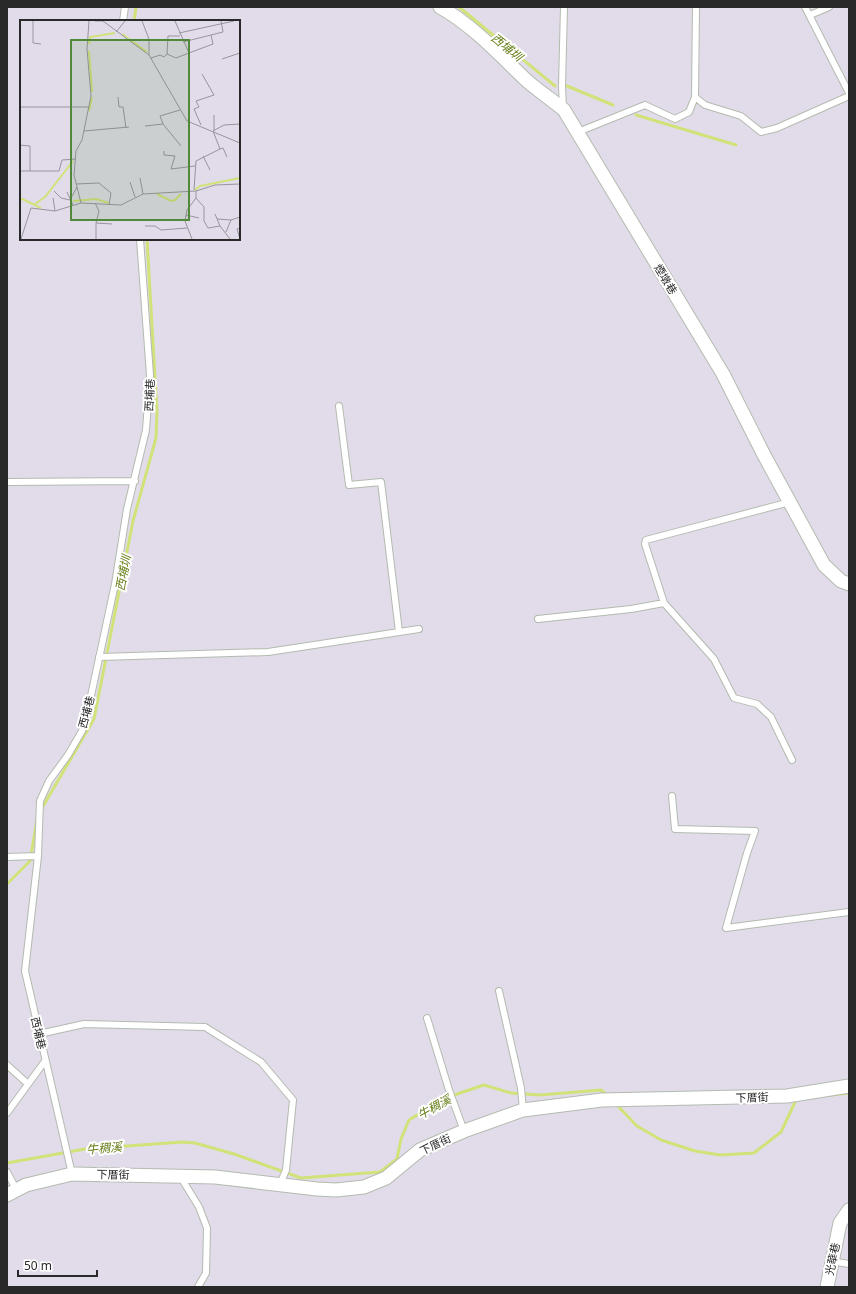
<svg xmlns="http://www.w3.org/2000/svg" width="856" height="1294" viewBox="0 0 856 1294" font-family="'Noto Sans','Noto Sans TC',sans-serif">
<style>
.lines{fill:none;stroke-linecap:round;stroke-linejoin:round}
.stream{stroke:#d1e279;stroke-width:3}
.lane-casing{stroke:#b3bbaf;stroke-width:8}
.street-casing{stroke:#b3bbaf;stroke-width:15}
.lane{stroke:#fff;stroke-width:6}
.street{stroke:#fff;stroke-width:13}
.labels{text-anchor:middle;dominant-baseline:central;stroke-width:4;stroke-linejoin:round;paint-order:stroke}
.street-label{font-size:11px;fill:#292929;stroke:#fff}
.water-label{font-size:12px;font-style:italic;fill:#667f19;stroke:#fff}
.inset-river{fill:none;stroke:#d1e279;stroke-width:2}
.inset-road{fill:none;stroke:#98949d;stroke-width:1}
.view{fill:#51883a;fill-opacity:0.15;stroke:#51883a;stroke-width:2}
.inset-edge{fill:none;stroke:#292929;stroke-width:2}
</style>
<rect width="100%" height="100%" fill="#e2dcea"/>
<g class="lines">
<path class="stream" d="M 459,7 L 555,86
M 134,21 L 136,7
M 567,86 L 613,105
M 636,115 L 736,145
M 42,808 L 94,719 L 133,521 L 156,438 L 157,412 L 147,239
M 7,884 L 30,861 L 38,814
M 831,1095 L 849,1093
M 616,1104 L 637,1126 L 661,1140 L 695,1151 L 720,1155 L 754,1153 L 781,1132 L 796,1100 L 798,1100
M 7,1163 L 85,1149 L 182,1142 L 195,1143 L 234,1154 L 301,1178 L 380,1172 L 397,1159 L 401,1139 L 409,1120 L 445,1098 L 484,1085 L 511,1093 L 540,1095 L 601,1090 L 608,1096"/>
<defs>
<path id="lane" d="M 805,7 L 849,93
M 810,15 L 829,7
M 123,21 L 125,7
M 695,97 L 696,7
M 563,108 L 562,86 L 564,7
M 578,132 L 645,105 L 675,119 L 689,112 L 695,97 L 705,105 L 741,116 L 761,132 L 777,128 L 849,96
M 339,406 L 349,485 L 381,482 L 399,632
M 7,482 L 135,481
M 790,502 L 646,540 L 645,544 L 664,603 L 714,659 L 734,698 L 757,704 L 771,717 L 792,760
M 538,619 L 631,609 L 664,603
M 99,657 L 268,652 L 419,629
M 672,796 L 675,829 L 755,831 L 747,853 L 726,928 L 849,912
M 7,857 L 38,856
M 499,991 L 521,1088 L 523,1110
M 427,1018 L 449,1090 L 464,1131
M 39,1034 L 84,1024 L 205,1027 L 261,1062 L 293,1100 L 286,1170 L 280,1184
M 7,1065 L 28,1084
M 7,1113 L 45,1061
M 7,1172 L 16,1189
M 72,1174 L 25,971 L 38,856 L 40,801 L 49,781 L 68,755 L 82,731 L 86,719 L 115,584 L 127,509 L 146,430 L 150,375 L 140,239
M 180,1176 L 199,1207 L 207,1228 L 206,1273 L 198,1287
M 831,1261 L 849,1264"/>
<path id="street" d="M 440,7 C 472,25 498,53 525,79 C 537,90 551,99 564,110 L 723,374 L 764,455 L 824,565 L 841,581 L 849,584
M 7,1195 L 26,1185 L 72,1174 L 215,1177 L 317,1189 L 336,1190 L 364,1187 L 386,1178 L 420,1150 L 464,1131 L 523,1110 L 602,1100 L 787,1096 L 849,1086
M 827,1287 L 840,1223 L 849,1210"/>
</defs>
<use href="#lane" class="lane-casing"/>
<use href="#street" class="street-casing"/>
<use href="#lane" class="lane"/>
<use href="#street" class="street"/>
</g>
<g class="labels">
<g class="street-label">
<text transform="translate(666 279) rotate(59)">煙墩巷</text>
<text transform="translate(149 395) rotate(-87)">西埔巷</text>
<text transform="translate(86 712) rotate(-75)">西埔巷</text>
<text transform="translate(39 1033) rotate(77)">西埔巷</text>
<text transform="translate(752 1097) rotate(-2)">下厝街</text>
<text transform="translate(435 1144) rotate(-26)">下厝街</text>
<text transform="translate(113 1174) rotate(1)">下厝街</text>
<text transform="translate(832 1259) rotate(-78)">光華巷</text>
</g>
<g class="water-label">
<text transform="translate(507 47) rotate(39)">西埔圳</text>
<text transform="translate(123 573) rotate(-79)">西埔圳</text>
<text transform="translate(434 1107) rotate(-29)">牛稠溪</text>
<text transform="translate(104 1148) rotate(-5)">牛稠溪</text>
</g>
</g>
<g transform="translate(20 20)">
<rect width="220" height="220" fill="#e2dcea"/>
<path class="inset-river" d="M 102,14 L 127,32M 69,24 L 70,17 L 95,13M 69,31 L 72,72M 69,91 L 72,77M 175,170 L 180,166 L 220,158M 137,174 L 151,181 L 155,180 L 161,174M 0,178 L 21,188M 53,181 L 76,179 L 89,183M 15,184 L 25,177 L 53,141"/>
<path class="inset-road" d="M 13,1 L 13,23 L 21,24M 75,1 L 83,1 L 129,35 L 167,101 L 220,123M 122,1 L 129,19 L 129,35M 96,12 L 105,1M 159,13 L 214,1M 163,22 L 203,12 L 201,1M 169,33 L 193,24 L 191,15M 147,34 L 148,16 L 160,16M 131,38 L 140,35 L 144,37 L 147,34 L 156,38 L 169,33 L 155,1M 202,39 L 220,33M 98,77 L 99,87 L 103,87 L 106,108M 0,87 L 69,87M 160,90 L 140,96 L 143,104 L 161,126M 194,95 L 194,110M 181,105 L 174,89 L 179,87 L 176,81 L 194,75 L 182,54M 125,106 L 143,104M 64,111 L 109,107M 0,125 L 10,126 L 10,151M 200,129 L 203,128 L 207,137M 144,131 L 144,135 L 155,136 L 151,149 L 175,146M 183,136 L 190,150M 0,151 L 39,151 L 42,140 L 56,139M 120,158 L 123,174M 110,162 L 115,177M 56,164 L 79,163 L 91,173 L 89,185M 174,170 L 176,141 L 200,129 L 193,111 L 204,105 L 220,104M 34,171 L 41,178 L 50,180 L 57,167M 176,171 L 195,165 L 220,164M 47,172 L 53,185M 33,178 L 35,191M 176,178 L 184,187 L 184,201 L 188,208 L 200,206 L 210,219M 61,183 L 54,155 L 56,131 L 62,120 L 71,76 L 67,29 L 69,1M 75,183 L 79,191 L 76,203 L 76,219M 195,194 L 200,206M 166,195 L 179,198M 197,199 L 211,200 L 220,197M 76,203 L 92,204M 125,206 L 135,206 L 141,210 L 167,208M 206,212 L 211,200M 1,219 L 11,188 L 35,191 L 61,183 L 101,185 L 123,174 L 176,171M 172,219 L 165,201 L 167,190 L 176,178 L 176,171M 220,219 L 217,209 L 220,208"/>
<path class="view" d="M 51,20 L 169,20 L 169,200 L 51,200 Z"/>
<rect width="220" height="220" class="inset-edge"/>
</g>
<rect width="856" height="1294" fill="none" stroke="#292929" stroke-width="16"/>
<path d="M18 1270v6h79v-6" fill="none" stroke="#292929" stroke-width="2"/>
<text x="24" y="1270" font-size="12" fill="#292929" stroke="#ffffff" stroke-width="3" paint-order="stroke">50 m</text>
</svg>
